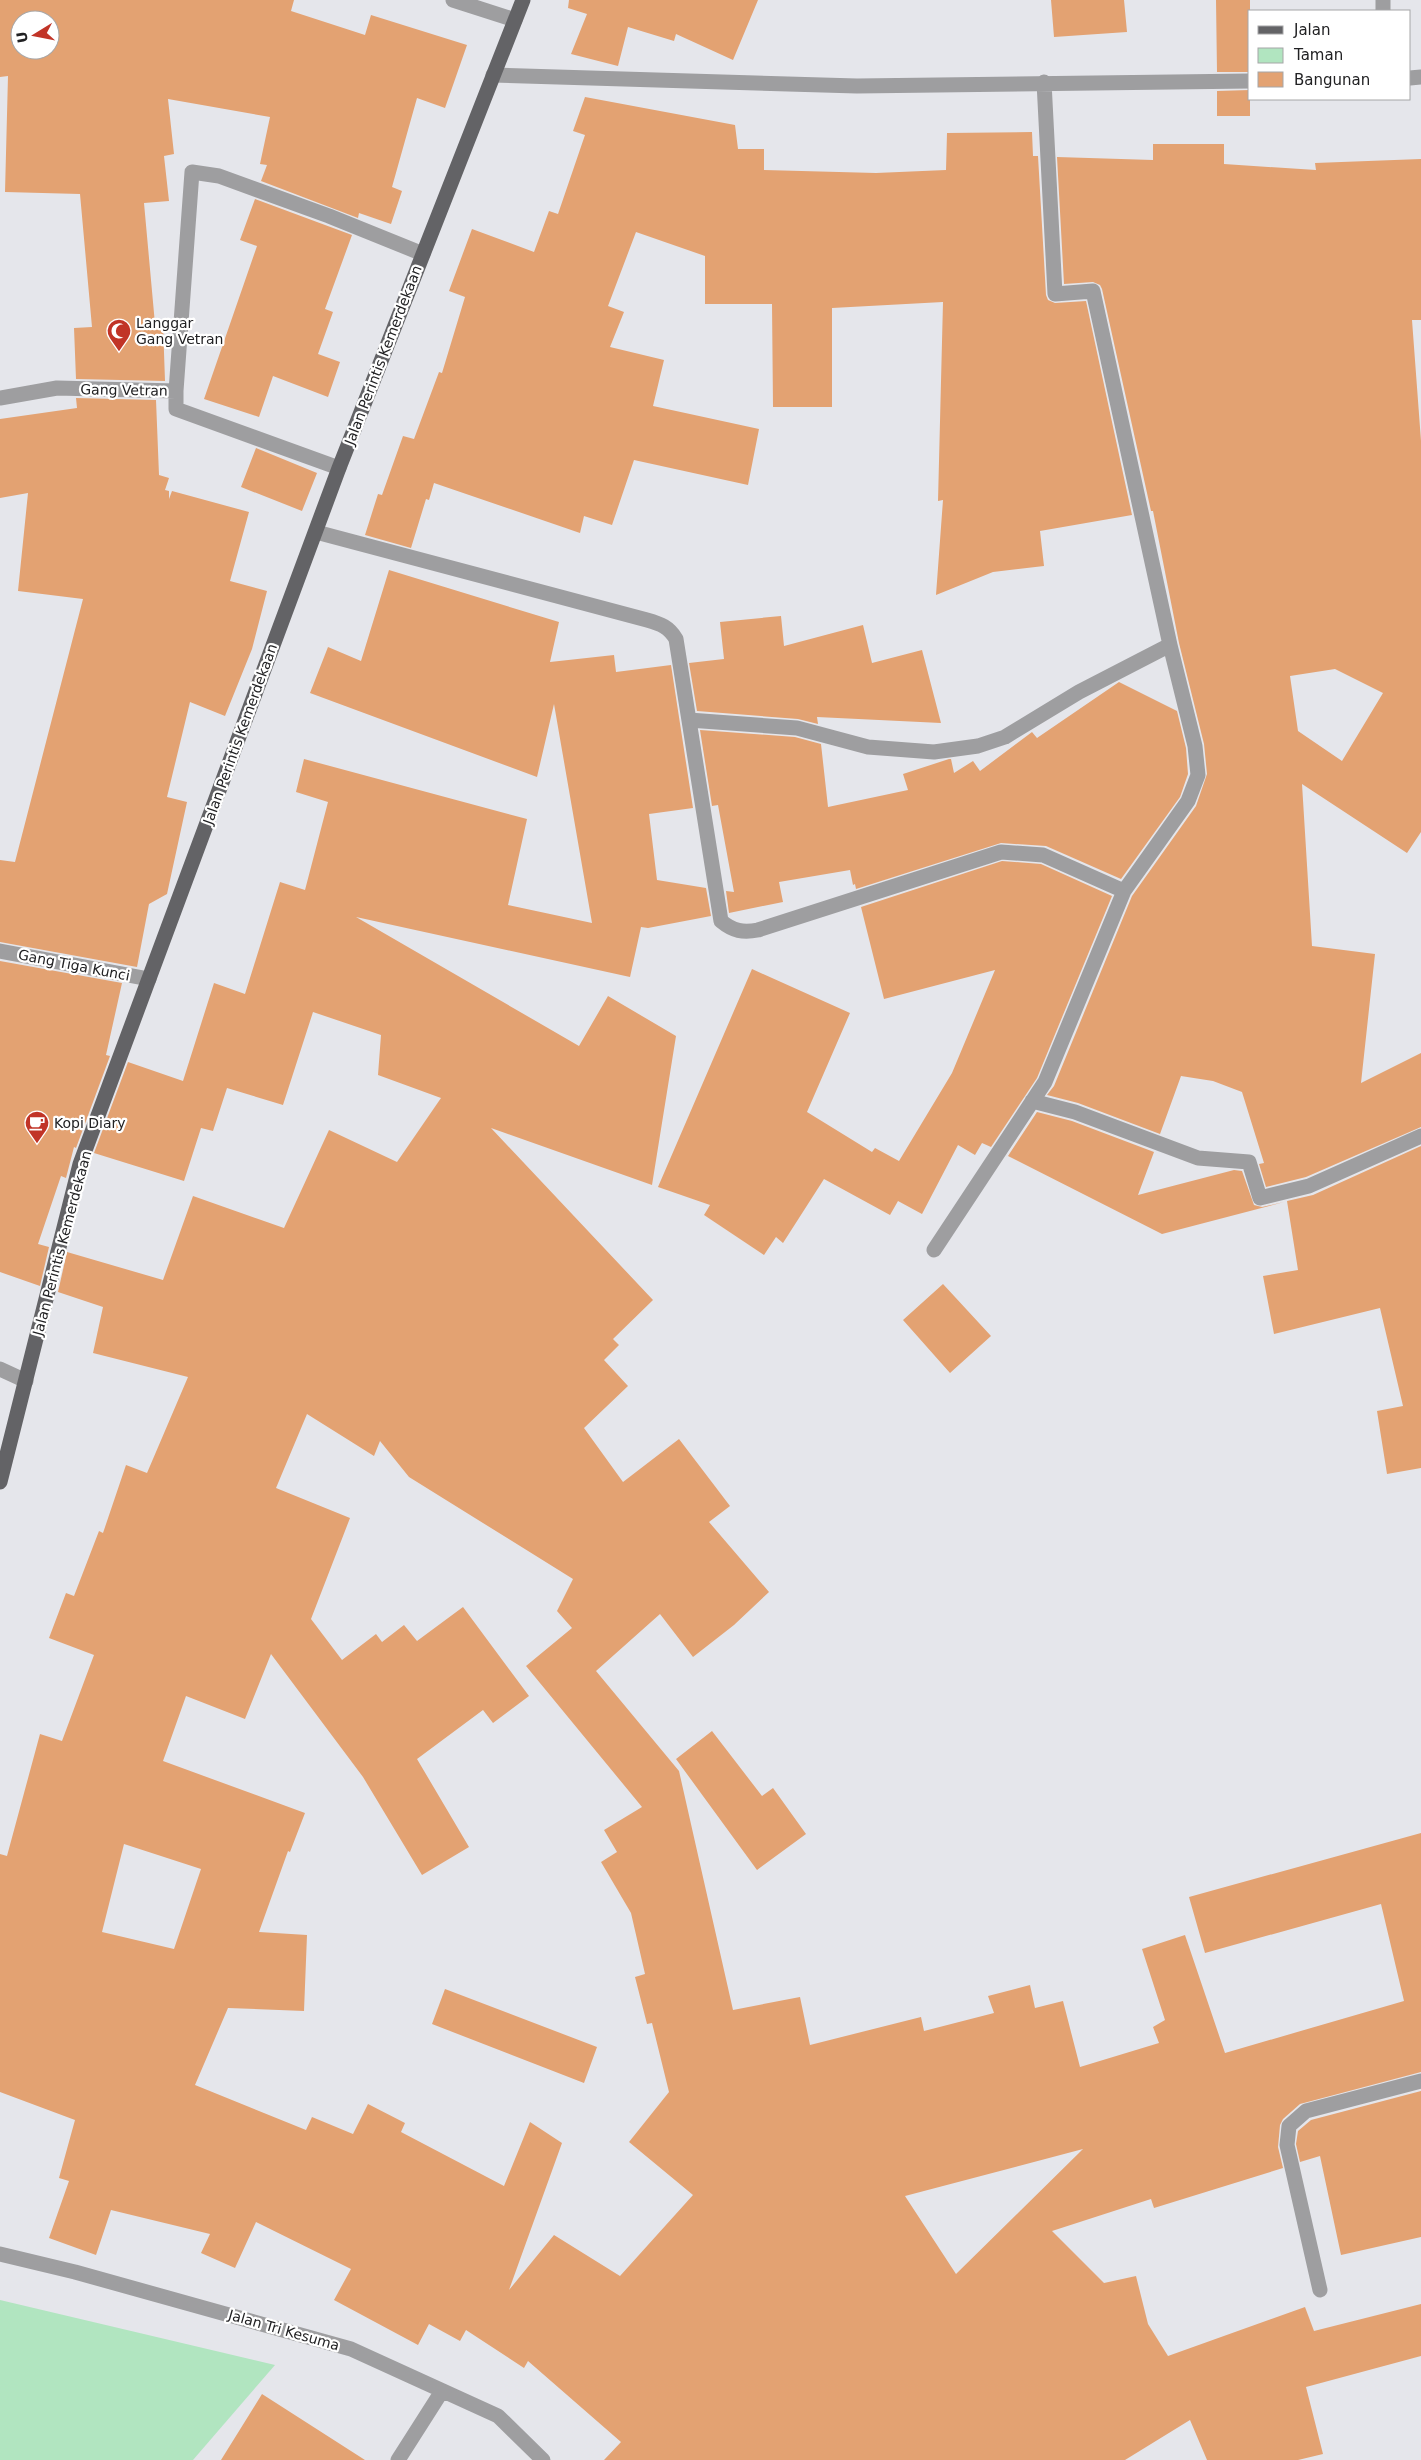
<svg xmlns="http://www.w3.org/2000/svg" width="1421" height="2460" viewBox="0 0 1421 2460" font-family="'DejaVu Sans',sans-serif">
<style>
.green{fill:#b1e5c0}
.building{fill:#e3a272;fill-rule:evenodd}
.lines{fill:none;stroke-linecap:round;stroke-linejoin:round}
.minor{stroke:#9e9ea0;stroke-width:15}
.major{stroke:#636366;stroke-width:15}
.labels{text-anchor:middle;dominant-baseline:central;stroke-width:4.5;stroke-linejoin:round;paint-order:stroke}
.poi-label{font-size:14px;fill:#212123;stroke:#fff;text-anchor:start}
.street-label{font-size:14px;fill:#212123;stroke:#fff}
</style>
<rect width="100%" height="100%" fill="#e5e6eb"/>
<path class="green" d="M 0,2300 L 275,2365 L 193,2460 L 0,2460 Z"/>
<path class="building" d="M 0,0 L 294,0 L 291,11 L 365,35 L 371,15 L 467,45 L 445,108 L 417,98 L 392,187 L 402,191 L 391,224 L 359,213 L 358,218 L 261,181 L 267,165 L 260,164 L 270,117 L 168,99 L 174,154 L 164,156 L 169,201 L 144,203 L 155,324 L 163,324 L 165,381 L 76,379 L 74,328 L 92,327 L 80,194 L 5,192 L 8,76 L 0,77 ZM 20,20 L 50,20 L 50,50 L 20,50 Z
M 569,0 L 758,0 L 733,60 L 676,34 L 674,41 L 628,27 L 618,66 L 571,54 L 587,14 L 568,8 Z
M 1051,0 L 1124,0 L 1127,32 L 1054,37 Z
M 1216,0 L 1250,0 L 1250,72 L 1217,72 Z
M 1250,90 L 1250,116 L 1217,116 L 1217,91 Z
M 585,97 L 735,125 L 738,149 L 764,149 L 764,170 L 876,173 L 946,170 L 947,133 L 1032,132 L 1033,156 L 1038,156 L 1046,295 L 1048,300 L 1055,303 L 1086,301 L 1132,515 L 1040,531 L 1044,566 L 993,572 L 936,595 L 943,500 L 938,501 L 943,302 L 832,308 L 832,407 L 773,407 L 772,304 L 705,304 L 705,256 L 636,232 L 608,306 L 624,312 L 610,347 L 664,360 L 653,406 L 759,429 L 748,485 L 634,460 L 612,525 L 584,516 L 580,533 L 434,483 L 429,500 L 426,499 L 411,548 L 365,535 L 378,494 L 382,495 L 403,436 L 414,439 L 439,372 L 442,373 L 465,297 L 449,291 L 472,229 L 534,252 L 549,211 L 558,214 L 585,135 L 573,131 Z
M 1153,144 L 1224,144 L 1224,164 L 1316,170 L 1315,163 L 1421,159 L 1421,320 L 1412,320 L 1421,441 L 1421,832 L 1407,853 L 1302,784 L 1312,946 L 1375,954 L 1361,1083 L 1421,1053 L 1421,1127 L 1306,1177 L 1266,1187 L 1259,1164 L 1264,1163 L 1242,1092 L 1213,1081 L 1181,1076 L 1160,1134 L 1078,1103 L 1047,1095 L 1054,1086 L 1132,896 L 1196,806 L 1207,774 L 1204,744 L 1179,643 L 1153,511 L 1151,511 L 1102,289 L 1100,285 L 1093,282 L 1064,284 L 1057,157 L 1153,160 ZM 1335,669 L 1383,693 L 1342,761 L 1298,731 L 1290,676 Z
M 255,199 L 352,235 L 325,309 L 333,312 L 318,354 L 340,362 L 328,397 L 273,376 L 259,417 L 204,399 L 257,246 L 240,240 Z
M 76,398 L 156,400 L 159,475 L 169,478 L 165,490 L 169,491 L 169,499 L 172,491 L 249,512 L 230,581 L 267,591 L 252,649 L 225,716 L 190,702 L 167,797 L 187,802 L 167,894 L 149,904 L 137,967 L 0,942 L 0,860 L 15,862 L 83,599 L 18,591 L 28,493 L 0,498 L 0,419 L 77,408 Z
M 256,448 L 317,473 L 302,511 L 241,487 Z
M 389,570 L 559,622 L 550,662 L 614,655 L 616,672 L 671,665 L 693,808 L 649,814 L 657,880 L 706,888 L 711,916 L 648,928 L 641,927 L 630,977 L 356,917 L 579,1046 L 608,996 L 676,1036 L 652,1185 L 491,1128 L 653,1300 L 613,1339 L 619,1345 L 604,1360 L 628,1386 L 584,1428 L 623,1482 L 679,1439 L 730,1506 L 709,1522 L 769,1592 L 734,1625 L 693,1657 L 660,1614 L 596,1671 L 679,1771 L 733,2010 L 800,1997 L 810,2045 L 921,2017 L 924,2031 L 994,2013 L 988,1996 L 1030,1985 L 1035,2008 L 1063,2001 L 1080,2067 L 1159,2043 L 1153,2027 L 1165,2020 L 1142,1949 L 1185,1935 L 1225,2053 L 1404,2001 L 1381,1904 L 1205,1953 L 1189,1897 L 1421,1833 L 1421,2072 L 1300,2104 L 1283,2119 L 1280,2125 L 1278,2147 L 1283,2168 L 1154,2208 L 1151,2199 L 1052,2231 L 1104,2283 L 1136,2276 L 1148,2324 L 1168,2356 L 1305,2307 L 1314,2331 L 1421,2304 L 1421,2356 L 1306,2387 L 1323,2454 L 1298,2460 L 1207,2460 L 1190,2420 L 1125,2460 L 604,2460 L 621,2442 L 528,2361 L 524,2368 L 466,2330 L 460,2341 L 429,2324 L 418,2345 L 334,2300 L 351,2269 L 256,2222 L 235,2268 L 201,2253 L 210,2234 L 111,2210 L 96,2255 L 49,2238 L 69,2181 L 59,2178 L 75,2120 L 0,2092 L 0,1854 L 7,1856 L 40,1734 L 62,1741 L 94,1655 L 49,1638 L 66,1593 L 74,1596 L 99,1531 L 103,1533 L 126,1465 L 147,1473 L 188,1377 L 93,1353 L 103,1307 L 58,1292 L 67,1252 L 163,1280 L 193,1196 L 284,1228 L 329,1130 L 397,1162 L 441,1098 L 378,1075 L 381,1035 L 313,1012 L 283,1105 L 227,1088 L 213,1131 L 201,1128 L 184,1181 L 94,1153 L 128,1062 L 183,1081 L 214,983 L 245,994 L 280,882 L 305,890 L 328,802 L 296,792 L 304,759 L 527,819 L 508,905 L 592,923 L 554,704 L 537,777 L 310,693 L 328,647 L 361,661 ZM 307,1414 L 374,1456 L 380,1441 L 409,1477 L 573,1579 L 557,1611 L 572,1628 L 526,1666 L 642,1807 L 604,1830 L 617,1852 L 601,1862 L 631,1913 L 645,1974 L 635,1977 L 647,2024 L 652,2023 L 669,2092 L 629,2142 L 693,2195 L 620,2276 L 554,2235 L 509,2290 L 562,2143 L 530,2122 L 504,2186 L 401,2132 L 405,2123 L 368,2104 L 353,2134 L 312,2117 L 306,2130 L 195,2085 L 228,2008 L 304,2011 L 307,1935 L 259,1932 L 288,1851 L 290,1852 L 305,1813 L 163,1761 L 186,1696 L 245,1719 L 271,1654 L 363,1777 L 422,1875 L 469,1847 L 417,1759 L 483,1710 L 493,1723 L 529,1696 L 463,1607 L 417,1641 L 404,1625 L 382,1642 L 376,1634 L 342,1660 L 311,1619 L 350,1518 L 276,1488 ZM 124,1844 L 201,1869 L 174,1949 L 102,1932 ZM 1083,2149 L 956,2274 L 905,2196 Z
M 781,616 L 784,646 L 863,625 L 872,663 L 922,650 L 941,723 L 817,717 L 818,724 L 798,719 L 697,711 L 689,663 L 724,659 L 720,622 Z
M 1119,682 L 1177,711 L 1186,748 L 1188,774 L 1180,797 L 1121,879 L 1046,846 L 1001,843 L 856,889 L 855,884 L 853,885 L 850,870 L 779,882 L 783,902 L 729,913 L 726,891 L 734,892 L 718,805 L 712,806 L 700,730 L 795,737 L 821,744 L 828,807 L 908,790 L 903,774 L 949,759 L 951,759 L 954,773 L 973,761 L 980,771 L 1032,732 L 1037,738 Z
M 1002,861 L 1041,864 L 1112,896 L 1037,1078 L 991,1147 L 982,1143 L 975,1155 L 958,1145 L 922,1214 L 898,1201 L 890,1215 L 824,1179 L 783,1243 L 776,1237 L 764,1255 L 704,1215 L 710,1205 L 658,1187 L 752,969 L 850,1013 L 807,1112 L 872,1152 L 875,1148 L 899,1161 L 952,1073 L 995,970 L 884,999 L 861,907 Z
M 0,961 L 122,983 L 106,1055 L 110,1056 L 76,1148 L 74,1147 L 66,1178 L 61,1176 L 38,1244 L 49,1247 L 40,1286 L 0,1272 Z
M 1037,1112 L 1072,1121 L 1154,1152 L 1138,1195 L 1234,1170 L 1242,1171 L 1254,1205 L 1262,1207 L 1284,1202 L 1162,1234 L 1008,1156 Z
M 1421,1146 L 1421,1468 L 1387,1474 L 1377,1411 L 1403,1406 L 1380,1308 L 1274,1334 L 1263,1276 L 1298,1270 L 1287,1201 L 1313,1195 Z
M 943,1284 L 991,1336 L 950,1373 L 903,1320 Z
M 712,1731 L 762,1796 L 773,1788 L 806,1834 L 757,1870 L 676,1759 Z
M 445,1989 L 597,2047 L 584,2083 L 432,2024 Z
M 1421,2091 L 1421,2237 L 1341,2255 L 1320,2156 L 1300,2162 L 1296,2144 L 1298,2131 L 1311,2120 Z
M 262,2394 L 365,2460 L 221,2460 Z"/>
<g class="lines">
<path class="minor" d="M 453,0 L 515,20
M 1383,0 L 1383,11
M 493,75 L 857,86 L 1250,81
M 1410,78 L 1421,77
M 176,391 L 192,172 L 219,176 L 329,216 L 423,254
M 0,398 L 57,388 L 176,391 L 176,409 L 339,468
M 316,532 L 647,620 C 661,624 669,627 676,639 L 721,921 C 733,931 743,933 758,930 L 1001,852 L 1043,855 L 1124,891
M 689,720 L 797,728 L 868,747 L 934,752 L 978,746 L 1005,737 L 1079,692 L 1170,645
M 0,951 L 149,979
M 1032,1101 L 1075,1112 L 1198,1158 L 1249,1162 L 1260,1198 L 1309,1186 L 1421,1136
M 934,1250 L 1045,1082 L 1124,891 L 1188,801 L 1198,775 L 1195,746 L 1170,645 L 1093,291 L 1055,294 L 1044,82
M 0,1369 L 26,1381
M 0,2254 L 75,2272 L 351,2349 L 498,2416 L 543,2460
M 1320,2290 L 1287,2145 L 1289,2126 L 1306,2111 L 1421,2081
M 398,2460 L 442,2391"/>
<path class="major" d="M 0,1482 L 80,1164 L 339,468 L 523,0"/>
</g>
<defs>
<symbol id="mosque-pin" viewBox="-11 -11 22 30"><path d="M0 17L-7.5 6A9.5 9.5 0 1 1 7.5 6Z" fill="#c13427" stroke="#fff"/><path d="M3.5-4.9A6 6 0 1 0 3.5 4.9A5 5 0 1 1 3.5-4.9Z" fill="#fff"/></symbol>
<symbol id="cafe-pin" viewBox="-11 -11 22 30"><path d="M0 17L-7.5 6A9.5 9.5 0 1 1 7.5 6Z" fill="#c13427" stroke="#fff"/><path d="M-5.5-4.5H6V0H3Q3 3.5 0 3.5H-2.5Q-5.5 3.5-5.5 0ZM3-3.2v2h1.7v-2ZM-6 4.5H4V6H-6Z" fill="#fff"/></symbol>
</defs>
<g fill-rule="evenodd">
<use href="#mosque-pin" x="105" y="317" width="28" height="38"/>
<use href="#cafe-pin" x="23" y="1109" width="28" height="38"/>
</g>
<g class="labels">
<g class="poi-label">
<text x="136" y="323">Langgar<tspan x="136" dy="16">Gang Vetran</tspan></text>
<text x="54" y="1123">Kopi Diary</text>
</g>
<g class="street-label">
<text transform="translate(383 355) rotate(-69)">Jalan Perintis Kemerdekaan</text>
<text transform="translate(124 390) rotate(1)">Gang Vetran</text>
<text transform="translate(240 734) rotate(-70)">Jalan Perintis Kemerdekaan</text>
<text transform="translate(74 965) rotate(11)">Gang Tiga Kunci</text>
<text transform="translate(62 1243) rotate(-75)">Jalan Perintis Kemerdekaan</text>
<text transform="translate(284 2330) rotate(16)">Jalan Tri Kesuma</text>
</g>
</g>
<rect x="1248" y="10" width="162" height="90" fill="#ffffff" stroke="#a6a6a7"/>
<rect x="1258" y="26" width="25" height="8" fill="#636366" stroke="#a6a6a7"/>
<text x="1294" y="35" font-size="15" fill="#212123">Jalan</text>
<rect x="1258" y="48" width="25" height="15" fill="#b1e5c0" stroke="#a6a6a7"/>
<text x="1294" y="60" font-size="15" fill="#212123">Taman</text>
<rect x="1258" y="72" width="25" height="15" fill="#e3a272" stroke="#a6a6a7"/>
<text x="1294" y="85" font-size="15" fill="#212123">Bangunan</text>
<g transform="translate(35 35) rotate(260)"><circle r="24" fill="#ffffff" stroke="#a6a6a7"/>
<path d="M0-4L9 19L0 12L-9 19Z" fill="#c13427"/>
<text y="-8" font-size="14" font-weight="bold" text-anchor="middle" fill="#212123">U</text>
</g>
</svg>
